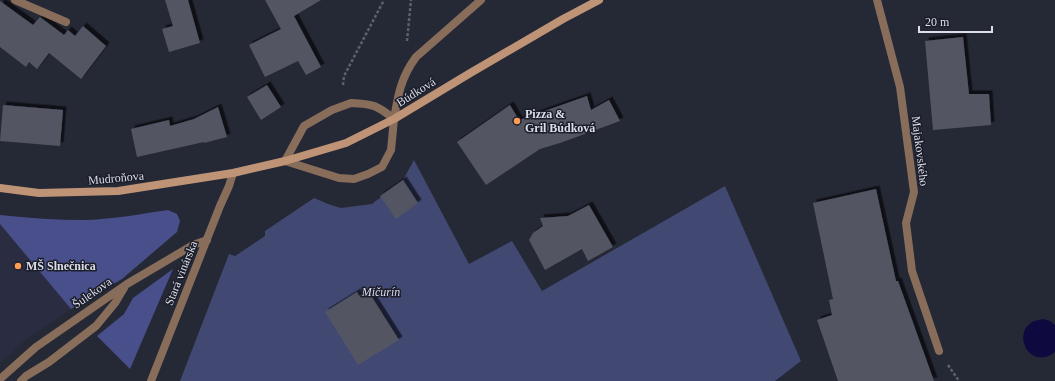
<svg xmlns="http://www.w3.org/2000/svg" width="1055" height="381" viewBox="0 0 1055 381" font-family="Georgia,serif">
<style>
.built{fill:#2a2d41}
.green{fill:#414872}
.forest{fill:#484f8a}
.water{fill:#0e093f}
.building{fill:#525564;filter:url(#shadow)}
.lines{fill:none;stroke-linecap:round;stroke-linejoin:round}
.path{stroke:#5e616c;stroke-width:2.5;stroke-dasharray:3 2;stroke-linecap:butt}
.lane{stroke:#886d5b;stroke-width:8}
.street{stroke:#886d5b;stroke-width:8}
.secondary{stroke:#be9376;stroke-width:8}
.poi-dot{fill:#fd9d55;stroke:#1c1e2b;stroke-width:1.5}
.labels{text-anchor:middle;dominant-baseline:central;stroke-width:3;stroke-linejoin:round;paint-order:stroke}
.street-label{font-size:12px;fill:#dddfe8;stroke:#1c1e2b}
.poi-label{font-size:12px;font-weight:bold;fill:#dddfe8;stroke:#1c1e2b;text-anchor:start}
.park-label{font-size:12px;font-style:italic;fill:#dadef0;stroke:#1c1e2b}
</style>
<defs>
<filter id="shadow"><feDropShadow dx="3.5" dy="-3.5" stdDeviation="0" flood-color="#0009"/></filter>
</defs>
<rect width="100%" height="100%" fill="#252835"/>
<path class="built" d="M 0,224 L 71,309 L 29,337 L 0,363 Z"/>
<path class="green" d="M 414,160 L 469,264 L 512,241 L 542,291 L 725,186 L 801,361 L 775,381 L 180,381 L 229,254 L 235,256 L 265,236 L 265,231 L 314,198 L 328,204 L 341,208 L 372,204 L 403,180 Z"/>
<path class="forest" d="M 168,210 L 177,214 L 180,221 L 177,232 L 122,279 L 71,309 L 0,224 L 0,215 C 28,218 57,220 86,220 C 113,219 141,214 168,210 Z
M 173,269 L 130,369 L 97,336 L 124,314 L 133,298 Z"/>
<path class="water" d="M 1043,319 L 1050,321 L 1055,325 L 1055,352 C 1027,374 1006,323 1043,319 Z"/>
<path class="building" d="M 165,0 L 188,0 L 200,43 L 169,52 L 162,29 L 173,26 Z
M 265,0 L 321,0 L 294,16 L 321,67 L 306,75 L 298,61 L 265,77 L 249,45 L 281,29 Z
M 0,1 L 33,25 L 40,17 L 64,35 L 68,30 L 75,36 L 83,26 L 106,46 L 81,79 L 49,53 L 37,69 L 29,62 L 26,67 L 0,47 Z
M 963,37 L 969,94 L 989,94 L 991,125 L 933,130 L 925,41 Z
M 267,85 L 281,107 L 261,120 L 247,97 Z
M 587,96 L 591,110 L 609,100 L 620,121 L 560,143 L 540,149 L 486,185 L 457,142 L 510,105 L 519,120 Z
M 3,105 L 63,110 L 60,146 L 0,141 Z
M 218,107 L 227,137 L 204,143 L 204,142 L 137,157 L 131,129 L 169,120 L 170,126 L 194,119 Z
M 403,180 L 418,203 L 396,219 L 380,196 Z
M 876,189 L 896,281 L 898,281 L 934,381 L 838,381 L 817,320 L 832,315 L 829,300 L 833,299 L 813,203 Z
M 589,205 L 613,247 L 588,261 L 582,249 L 545,270 L 529,240 L 533,233 L 543,226 L 540,218 L 568,216 Z
M 368,291 L 399,340 L 358,365 L 325,312 L 357,292 L 359,296 Z"/>
<g class="lines">
<path class="path" d="M 407,41 L 411,0
M 343,85 L 344,76 L 384,0
M 948,365 L 959,381"/>
<path class="lane" d="M 351,103 C 373,104 377,105 394,119 L 391,150 L 382,167 L 368,174 L 354,179 L 339,178 L 285,161 L 304,126 L 332,110 Z
M 0,379 L 36,347 L 127,284 L 193,245 L 207,240
M 21,381 L 26,376 L 49,362 L 96,326 L 115,303 L 124,288"/>
<path class="street" d="M 15,0 L 66,22
M 877,0 L 900,87 L 914,192 L 906,223 L 912,271 L 939,351
M 394,119 C 398,95 401,77 416,57 L 481,0
M 151,381 L 220,206 L 229,186 L 233,173"/>
<path class="secondary" d="M 0,188 L 39,193 L 118,191 L 233,173 L 285,161 L 346,143 L 394,119 L 472,72 L 563,19 L 599,0"/>
</g>
<g class="poi-dot">
<circle cx="517" cy="121" r="4"/>
<circle cx="18" cy="266" r="4"/>
</g>
<g class="labels">
<g class="street-label">
<text transform="translate(416 92) rotate(-32)">Búdková</text>
<text transform="translate(920 151) rotate(83)">Majakovského</text>
<text transform="translate(116 178) rotate(-5)">Mudroňova</text>
<text transform="translate(181 273) rotate(-68)">Stará vinárska</text>
<text transform="translate(92 293) rotate(-35)">Šulekova</text>
</g>
<g class="poi-label">
<text x="525" y="114">Pizza &amp;<tspan x="525" dy="14">Gril Búdková</tspan></text>
<text x="26" y="266">MŠ Slnečnica</text>
</g>
<g class="park-label">
<text x="381" y="292">Mičurín</text>
</g>
</g>
<path d="M919 26v6h73v-6" fill="none" stroke="#dddfe8" stroke-width="2"/>
<text x="925" y="26" font-size="12" fill="#dddfe8" stroke="#1c1e2b" stroke-width="3" paint-order="stroke">20 m</text>
</svg>
